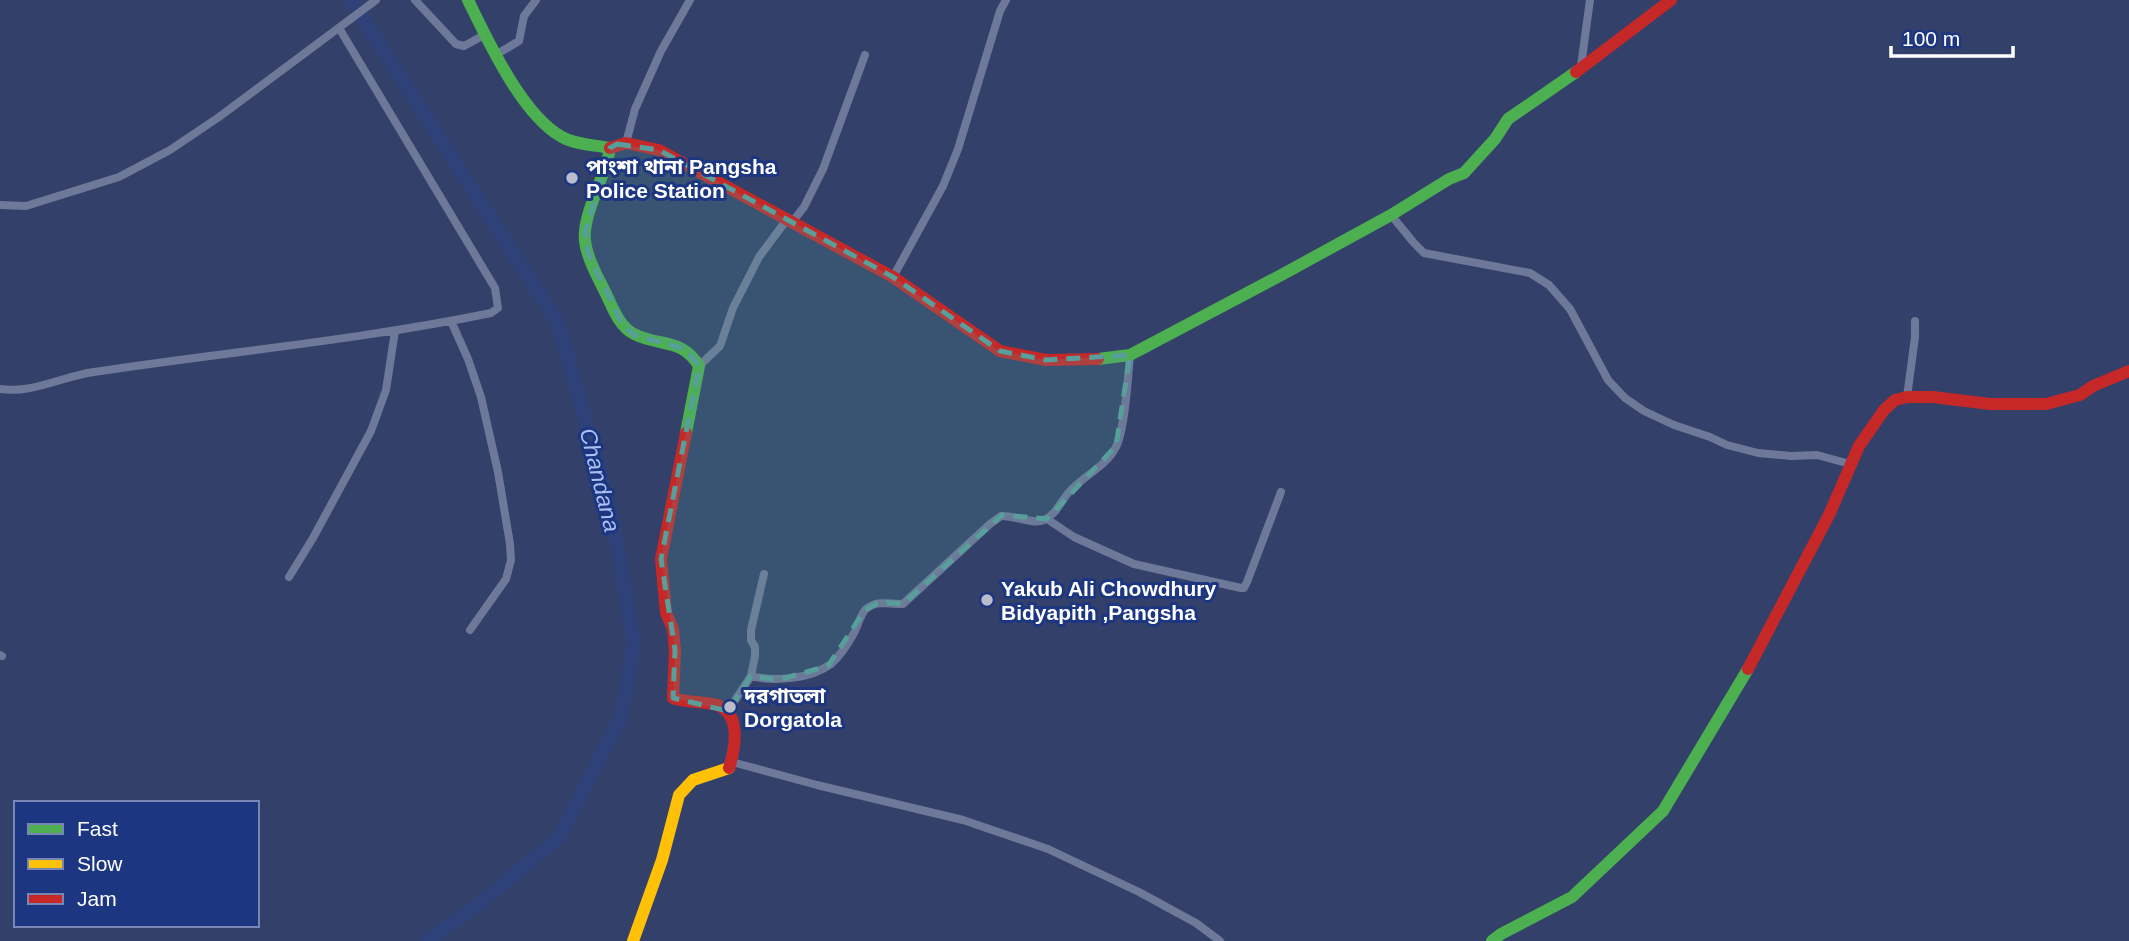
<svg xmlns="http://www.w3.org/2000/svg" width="2129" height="941" viewBox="0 0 2129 941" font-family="Helvetica,'Noto Sans Bengali',sans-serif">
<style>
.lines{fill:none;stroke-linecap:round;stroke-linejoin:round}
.river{stroke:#2e4279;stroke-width:14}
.street{stroke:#6e7898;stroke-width:8}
.fast{stroke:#4caf50;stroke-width:12}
.slow{stroke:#ffc107;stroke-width:12}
.jam{stroke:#c62828;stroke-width:12}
.marked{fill:#579f9a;fill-opacity:0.2;stroke:#579f9a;stroke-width:5;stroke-dasharray:14 9;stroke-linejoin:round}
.poi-dot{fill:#b8bccb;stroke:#1c3681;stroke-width:2.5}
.labels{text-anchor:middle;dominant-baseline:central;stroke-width:6;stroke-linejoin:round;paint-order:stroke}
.poi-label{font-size:21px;font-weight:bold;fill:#fff;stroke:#1c3681;text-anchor:start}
.water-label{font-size:23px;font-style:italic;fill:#acbff1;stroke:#1c3681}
</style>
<rect width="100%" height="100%" fill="#33416a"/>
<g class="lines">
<path class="river" d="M 351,0 L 558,323 L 612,514 L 634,644 L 621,717 L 559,837 L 474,908 L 427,941"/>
<path class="street" d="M 415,0 L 456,44 L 464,46 L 486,34
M 497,54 L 519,41 L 524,16 L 536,0
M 1581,66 L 1590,0
M 626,143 L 635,109 L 661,51 L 690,0
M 0,205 L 26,206 L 119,177 L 170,150 L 219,117 L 376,0
M 1391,215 L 1414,243 L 1424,253 L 1530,273 L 1549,285 L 1570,309 L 1608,380 L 1625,398 L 1644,411 L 1674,425 L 1710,437 L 1727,445 L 1758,453 L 1791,456 L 1817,455 L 1850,464
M 793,221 L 804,207 L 823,169 L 865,55
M 893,277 L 943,186 L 958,149 L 1000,11 L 1006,0
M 451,321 L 468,359 L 481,397 L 498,472 L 510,544 L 511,560 L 506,579 L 470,630
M 699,366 L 720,346 L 733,308 L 759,257 L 788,218
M 0,389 C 32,394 63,376 94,372 C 226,352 360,340 491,313 L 498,308 L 495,288 L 339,28
M 1907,397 L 1915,337 L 1915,321
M 1047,519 L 1074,537 L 1134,564 L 1241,588 L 1244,588 L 1247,582 L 1281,492
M 289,577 L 313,538 L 371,431 L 386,390 L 395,331
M 0,655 L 2,656
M 751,676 L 755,656 L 755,647 L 751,640 L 751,630 L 764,574
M 728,711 L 751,676 C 774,682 811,679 831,664 C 840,656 848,644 854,633 C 858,626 860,615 866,609 C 878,599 890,605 903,604 L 990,524 L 1001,516 C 1014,515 1032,525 1044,520 C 1058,514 1062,497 1073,488 C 1087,474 1107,465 1116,447 C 1125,429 1128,377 1130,355
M 732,762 L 817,785 L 963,820 L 1048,849 L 1139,892 L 1196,923 L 1220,941"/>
<path class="fast" d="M 468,0 C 488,41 522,115 562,137 C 576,145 595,145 610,148 C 606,176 582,214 585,241 C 587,259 599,279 607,296 C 613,309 620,327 634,334 C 660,347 682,338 699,366 L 686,433
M 1098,359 L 1130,355 L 1285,273 L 1391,215 L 1449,179 L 1464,173 L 1495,139 L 1508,119 L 1576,72
M 1492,941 L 1501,934 L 1572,897 L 1663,811 L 1748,669"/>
<path class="slow" d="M 633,941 L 662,860 L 679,795 L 693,780 L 729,768"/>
<path class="jam" d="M 1576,72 L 1671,0
M 610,148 L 626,143 L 659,150 L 893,277 L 1000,351 L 1046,360 L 1098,359
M 686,433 L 661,559 L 666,613 L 673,629 L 675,650 L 673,698 C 687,703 703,701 717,705 C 742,714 735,749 729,768
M 1748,669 L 1829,515 L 1859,446 L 1884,410 L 1895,400 L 1907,397 L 1933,397 L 1990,404 L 2046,404 L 2080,395 L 2093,386 L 2129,371"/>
</g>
<path class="marked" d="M 617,144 L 659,150 L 893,277 L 1000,351 L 1046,360 L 1130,355 L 1116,446 L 1047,519 L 1002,515 L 903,604 L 880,602 L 865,610 L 828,666 L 778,680 L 751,676 L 728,711 L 673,698 L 675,650 L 661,559 L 699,366 L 685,349 L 634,335 L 622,324 L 588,254 L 585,231 L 610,148 Z"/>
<g class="poi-dot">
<circle cx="572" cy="178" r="7"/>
<circle cx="987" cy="600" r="7"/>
<circle cx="730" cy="707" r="7"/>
</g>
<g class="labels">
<g class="poi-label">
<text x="586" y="166">পাংশা থানা Pangsha<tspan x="586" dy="24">Police Station</tspan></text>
<text x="1001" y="588">Yakub Ali Chowdhury<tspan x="1001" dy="24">Bidyapith ,Pangsha</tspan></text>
<text x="744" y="695">দরগাতলা<tspan x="744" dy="24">Dorgatola</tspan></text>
</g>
<g class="water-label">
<text transform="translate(600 480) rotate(76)">Chandana</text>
</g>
</g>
<rect x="14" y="801" width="245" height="126" fill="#1c3681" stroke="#7786b3" stroke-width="2"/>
<rect x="28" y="824" width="35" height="10" fill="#4caf50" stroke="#7786b3" stroke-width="2"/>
<text x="77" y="836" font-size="21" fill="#ffffff">Fast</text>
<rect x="28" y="859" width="35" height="10" fill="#ffc107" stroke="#7786b3" stroke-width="2"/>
<text x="77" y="871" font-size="21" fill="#ffffff">Slow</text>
<rect x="28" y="894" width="35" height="10" fill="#c62828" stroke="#7786b3" stroke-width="2"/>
<text x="77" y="906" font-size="21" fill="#ffffff">Jam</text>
<path d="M1891 46v10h122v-10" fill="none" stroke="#ffffff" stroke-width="3.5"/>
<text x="1902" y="46" font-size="21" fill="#ffffff" stroke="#1c3681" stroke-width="5" paint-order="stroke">100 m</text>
</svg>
